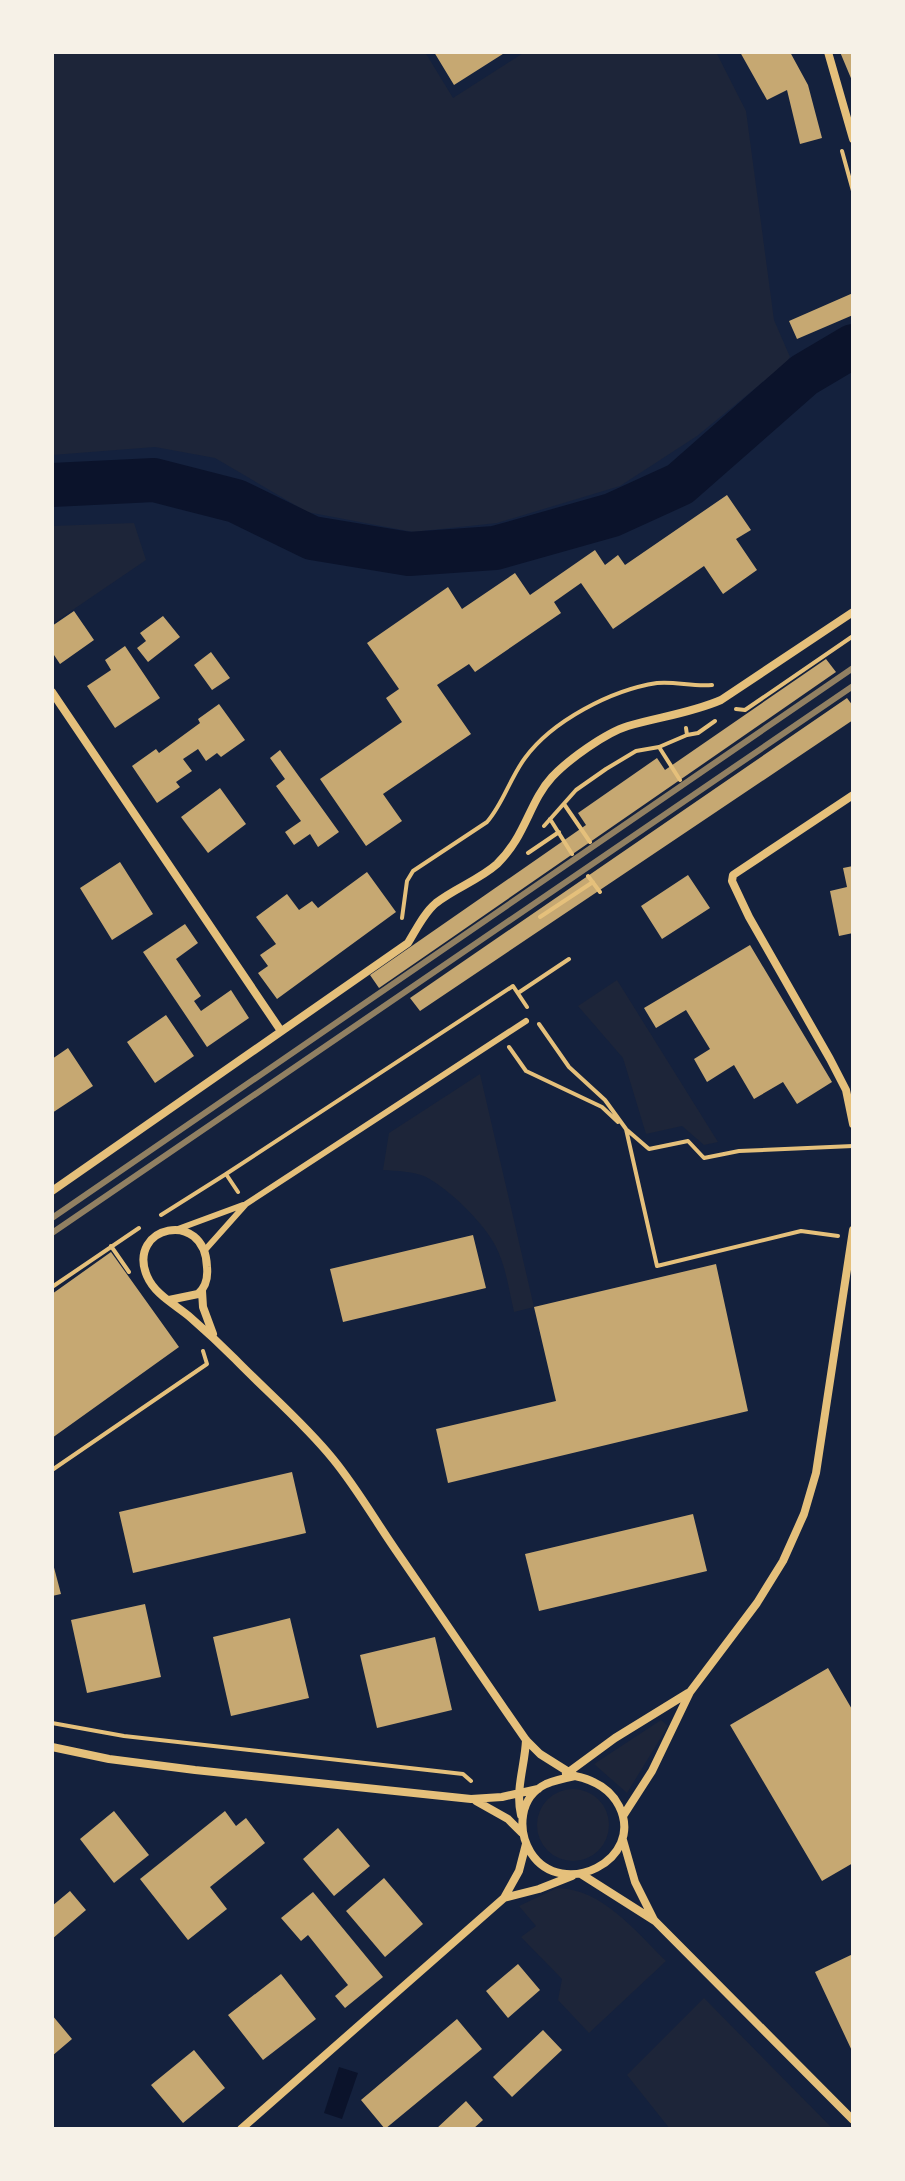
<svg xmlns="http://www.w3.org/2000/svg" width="905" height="2181" viewBox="0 0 905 2181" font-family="Signika,sans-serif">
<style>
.green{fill:#1d2539}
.water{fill:#0b132b}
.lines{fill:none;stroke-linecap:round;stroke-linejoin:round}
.river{stroke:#0b132b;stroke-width:44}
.building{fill:#c6a872}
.path{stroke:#e5c07b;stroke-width:4}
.service{stroke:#e5c07b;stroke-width:6}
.minor{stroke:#e5c07b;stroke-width:8}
.rail{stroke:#918062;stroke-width:6}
</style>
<rect width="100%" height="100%" fill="#14213d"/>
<path class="green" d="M 52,52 L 425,52 L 453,98 L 525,52 L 716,52 L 746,111 L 774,320 L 790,357 L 785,364 L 697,436 L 620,486 L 497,523 L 413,532 L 307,512 L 215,458 L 155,447 L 52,455 Z
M 134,523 L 146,560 L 52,624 L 52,526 Z
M 617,980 L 718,1142 L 704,1145 L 682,1126 L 646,1134 L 623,1058 L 578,1006 Z
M 480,1074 L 534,1307 L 514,1312 C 509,1290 506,1267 496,1247 C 485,1224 449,1189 426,1177 C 413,1171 397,1171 383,1170 L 389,1133 Z
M 661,1720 L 668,1726 L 627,1793 L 594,1764 Z
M537 1825a36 36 0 1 1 72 0a36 36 0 1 1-72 0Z
M 557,1888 C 603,1889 635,1931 666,1961 L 589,2033 L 558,2000 L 562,1979 L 521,1937 L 536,1926 L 519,1906 Z
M 704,1998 L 833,2129 L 670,2129 L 627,2075 Z"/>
<path class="water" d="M 339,2067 L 358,2073 L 342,2119 L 324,2113 Z"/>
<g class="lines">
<path class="river" d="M 52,485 L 154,480 L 236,501 L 312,538 L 409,554 L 495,548 L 612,515 L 680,484 L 804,375 L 853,346"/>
</g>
<path class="building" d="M 434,52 L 506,52 L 454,85 Z
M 740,52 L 790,52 L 808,85 L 822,138 L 800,144 L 787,90 L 767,100 Z
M 840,52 L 853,52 L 853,83 Z
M 853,293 L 853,315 L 797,339 L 789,321 Z
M 727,495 L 751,530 L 736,539 L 757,570 L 723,594 L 704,566 L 613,629 L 581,583 L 554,602 L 561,613 L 475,672 L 469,664 L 437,685 L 471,734 L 383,794 L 402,821 L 366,846 L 320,779 L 402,722 L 386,698 L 399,689 L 367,643 L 448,587 L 462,609 L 515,573 L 530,595 L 595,550 L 605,565 L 618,555 L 625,565 Z
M 74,611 L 94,640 L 60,664 L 52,652 L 52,626 Z
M 163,616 L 180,637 L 148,662 L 137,648 L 146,641 L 140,633 Z
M 125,646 L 160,698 L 115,728 L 87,686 L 111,670 L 105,660 Z
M 211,652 L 230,678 L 212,690 L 194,665 Z
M 826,659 L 836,672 L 379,988 L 370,975 L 586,825 L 578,813 L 657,758 L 665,770 Z
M 847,698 L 853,706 L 853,720 L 420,1011 L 410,998 Z
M 219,704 L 245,740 L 221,757 L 217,753 L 206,761 L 198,749 L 183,759 L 192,771 L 176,782 L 180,787 L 157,803 L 132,766 L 156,749 L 159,753 L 200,723 L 198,719 Z
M 280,750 L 339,832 L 318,847 L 310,834 L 294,845 L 285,832 L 301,821 L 276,786 L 285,779 L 270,758 Z
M 220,788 L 246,824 L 208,853 L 181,817 Z
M 120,862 L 153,914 L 112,940 L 80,888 Z
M 853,866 L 853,933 L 839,936 L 830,891 L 847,887 L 843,868 Z
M 367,872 L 396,912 L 277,999 L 258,973 L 268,966 L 260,955 L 276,944 L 256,917 L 287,894 L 299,910 L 312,901 L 318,908 Z
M 688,875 L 710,908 L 662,939 L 641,906 Z
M 185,924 L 198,943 L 176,959 L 201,996 L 194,1001 L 201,1011 L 231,990 L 249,1018 L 207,1047 L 143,952 Z
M 750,945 L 832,1082 L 797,1104 L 783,1082 L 754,1099 L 734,1065 L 707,1082 L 694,1059 L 710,1049 L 686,1010 L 656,1028 L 644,1008 Z
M 166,1015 L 194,1056 L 155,1083 L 127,1042 Z
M 68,1048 L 93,1086 L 52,1113 L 52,1059 Z
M 473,1235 L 486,1288 L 343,1322 L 330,1269 Z
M 111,1252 L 179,1347 L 52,1438 L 52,1294 Z
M 716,1264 L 748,1411 L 448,1483 L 436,1429 L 556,1401 L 534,1307 Z
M 292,1472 L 306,1533 L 133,1573 L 119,1512 Z
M 693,1514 L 707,1571 L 539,1611 L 525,1554 Z
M 52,1560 L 61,1594 L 52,1596 Z
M 145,1604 L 161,1677 L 87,1693 L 71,1620 Z
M 290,1618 L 309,1698 L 231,1716 L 213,1637 Z
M 435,1637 L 452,1710 L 377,1728 L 360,1655 Z
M 828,1668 L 853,1711 L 853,1863 L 822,1881 L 730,1725 Z
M 114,1811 L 149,1855 L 114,1883 L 80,1839 Z
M 225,1811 L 236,1826 L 246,1818 L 265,1843 L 210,1887 L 227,1909 L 188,1940 L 140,1879 Z
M 338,1828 L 370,1866 L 334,1896 L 303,1859 Z
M 384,1878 L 423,1924 L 385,1957 L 346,1911 Z
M 70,1891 L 86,1910 L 52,1939 L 52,1906 Z
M 313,1892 L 383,1977 L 345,2008 L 335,1996 L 348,1985 L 308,1935 L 301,1941 L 281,1918 Z
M 853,1954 L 853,2053 L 815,1972 Z
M 518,1964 L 540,1990 L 508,2018 L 486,1991 Z
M 281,1974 L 316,2019 L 263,2060 L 228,2015 Z
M 52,2015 L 72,2039 L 52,2056 Z
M 457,2019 L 482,2049 L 385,2129 L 361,2100 Z
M 543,2030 L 562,2050 L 512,2097 L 493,2077 Z
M 194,2050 L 225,2088 L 183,2123 L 151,2085 Z
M 466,2101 L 483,2120 L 473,2129 L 436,2129 Z"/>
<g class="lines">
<path class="path" d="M 842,151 L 853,191
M 736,709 L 745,710 L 853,636
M 686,728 L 687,735 L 698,733 L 715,721
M 659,747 L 680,780
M 564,804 L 590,842
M 550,819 L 572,854
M 544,826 L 576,790 L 606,769 L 636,751 L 659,747 L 687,735
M 528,853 L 559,832
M 588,876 L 600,892
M 540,917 L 593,882
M 402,918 L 407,881 L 413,871 L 487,822 C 503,804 510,778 525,758 C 552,721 611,690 657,683 C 675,681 693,687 712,685
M 518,993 L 569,959
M 539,1024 L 569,1067 L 605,1100 L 626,1129 L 657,1266 L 801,1231 L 838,1236
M 509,1047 L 526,1071 L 602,1107 L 618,1122
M 627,1130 L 649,1149 L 688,1141 L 704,1158 L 739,1151 L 853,1146
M 226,1174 L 513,986 L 527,1007
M 161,1215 L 226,1174 L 238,1192
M 111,1246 L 129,1272
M 52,1287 L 139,1228
M 52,1470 L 207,1364 L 203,1351
M 52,1723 L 124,1736 L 463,1774 L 471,1781"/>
<path class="service" d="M 178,1229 L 243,1205
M 205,1250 L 246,1204 L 526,1021"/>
<path class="minor" d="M 828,52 L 853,139
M 52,692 L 281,1031
M 853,795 L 733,875 L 732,881 L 749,917 L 830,1059 L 846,1090 L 853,1124
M 52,1191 L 408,943 C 416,930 424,913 436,903 C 455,888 479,880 497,864 C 526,836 529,802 552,777 C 568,760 605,733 628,726 C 659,717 691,713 721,700 L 853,612
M 202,1291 L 203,1307 L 213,1334
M 169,1300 L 198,1294 C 206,1287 208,1277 207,1267 C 205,1208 126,1226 147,1276 C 155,1295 176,1305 191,1318 C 206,1331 221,1345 235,1359 C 267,1392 304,1423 333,1459 C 356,1487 375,1520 395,1549 C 439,1613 482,1677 526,1740 L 540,1754 L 575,1776
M 52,1747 L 109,1759 L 195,1770 L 471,1799 L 502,1797 L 538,1789
M 566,1774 L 615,1738 L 688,1693
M 575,1776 C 594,1780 610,1788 619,1806 C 646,1860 562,1901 531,1853 C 517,1830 519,1797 546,1784 C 555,1780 565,1778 575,1776 Z
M 476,1801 L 508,1819 L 522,1833
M 521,1815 C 515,1789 525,1766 526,1740
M 623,1816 L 652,1771 L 690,1692 L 757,1603 L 783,1561 L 804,1514 L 816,1473 L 853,1230
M 623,1840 L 635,1882 L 654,1920
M 581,1874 L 655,1921 L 853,2120
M 504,1898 L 539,1889 L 572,1876
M 241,2129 L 504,1898 L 519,1871 L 526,1844"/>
<path class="rail" d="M 52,1218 L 853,668
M 52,1233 L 853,686"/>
</g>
<rect width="905" height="2181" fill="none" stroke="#f6f1e7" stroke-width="108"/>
</svg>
